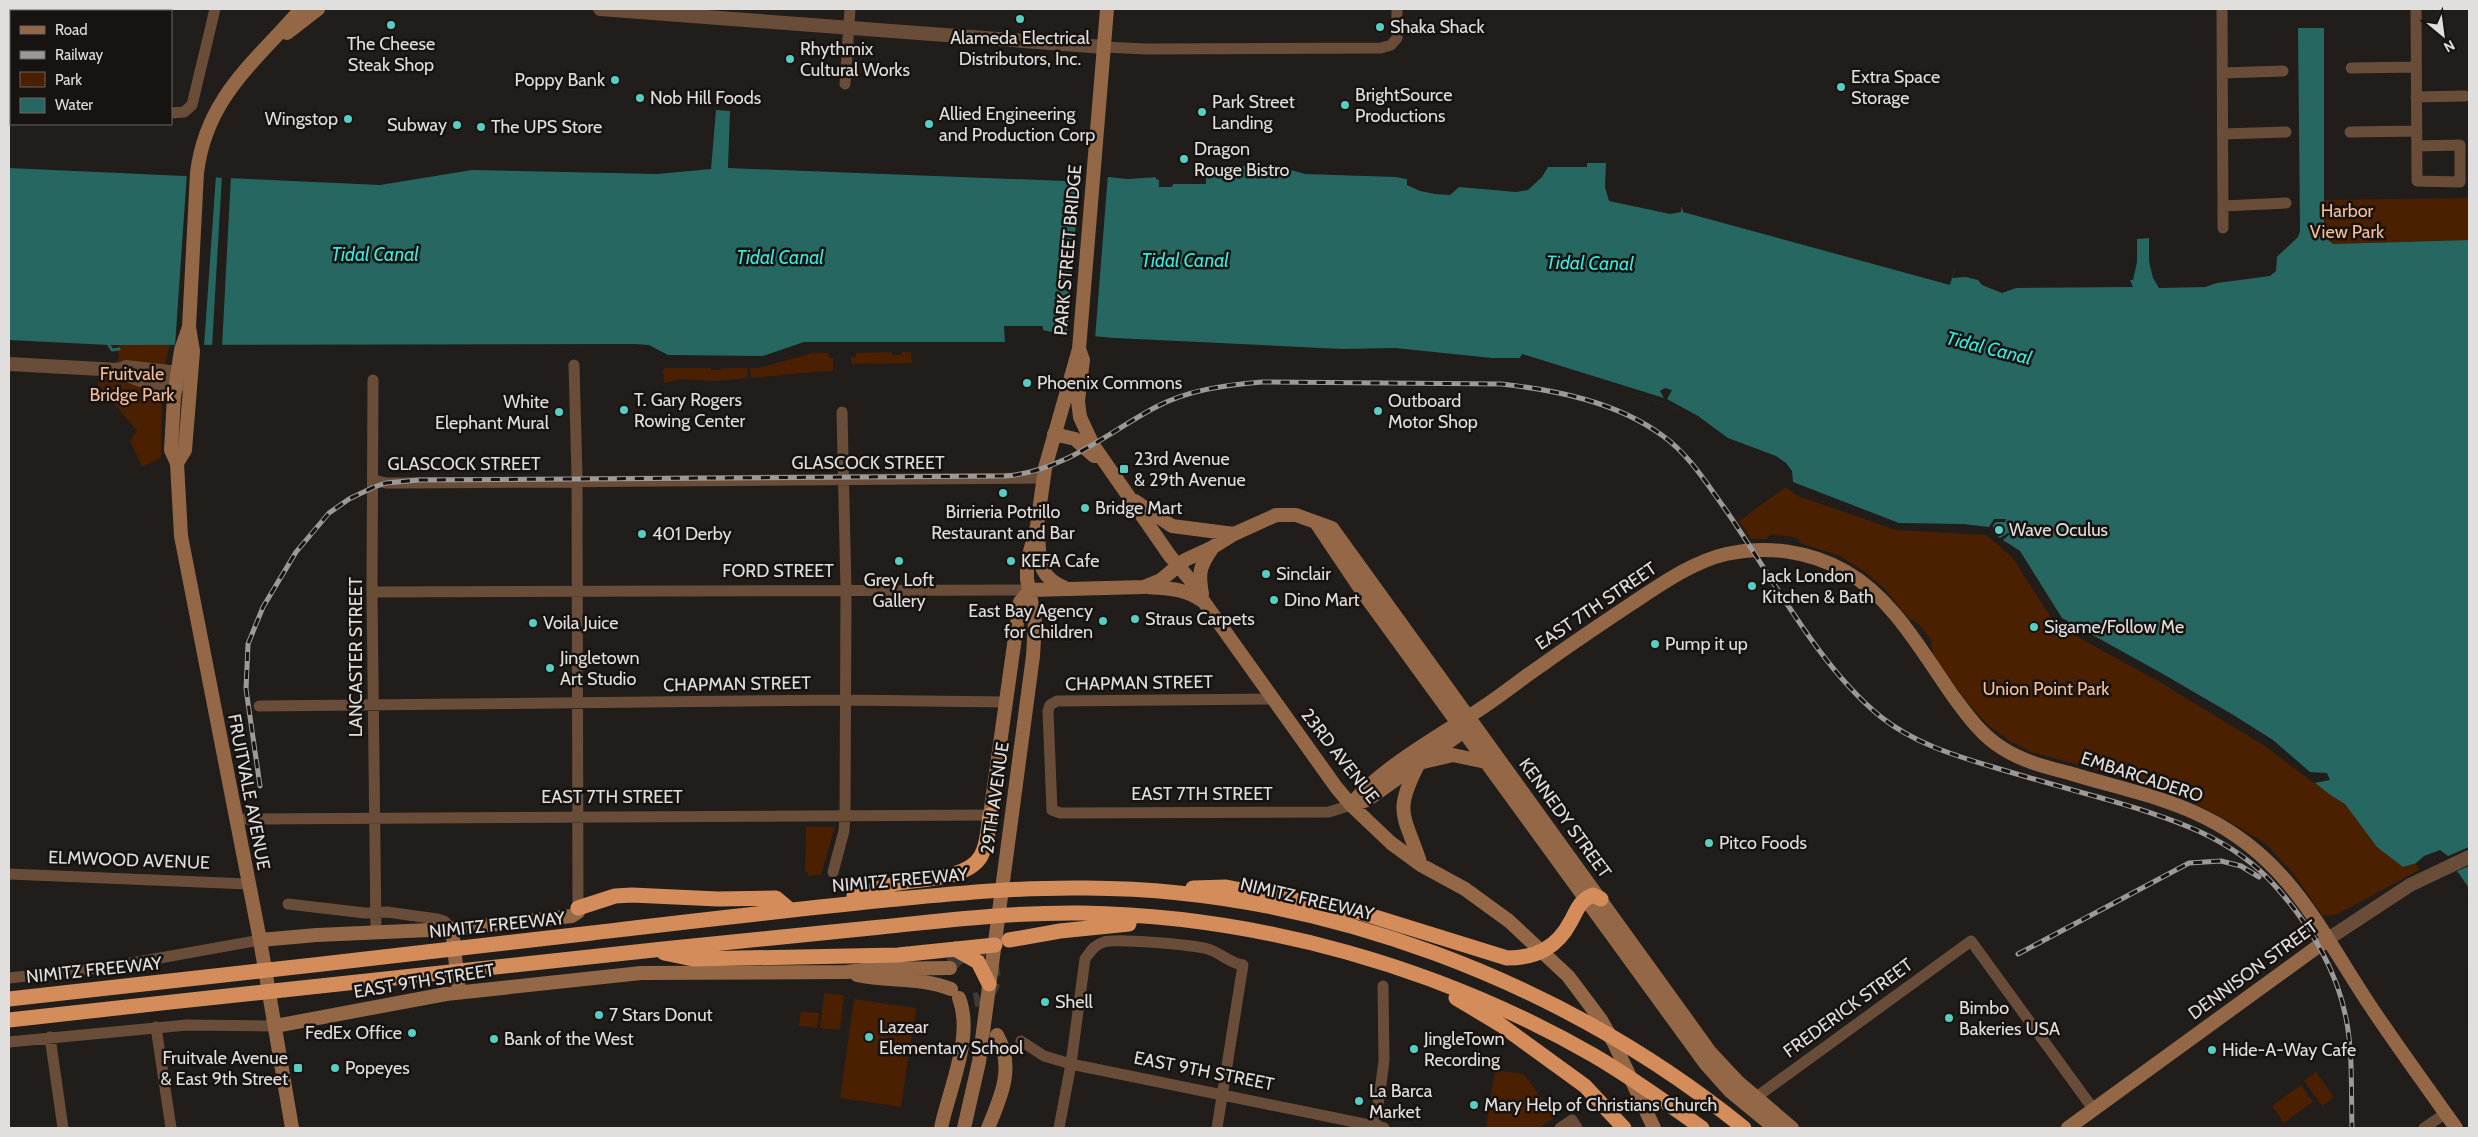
<svg xmlns="http://www.w3.org/2000/svg" width="2478" height="1137" viewBox="0 0 2478 1137" font-family="Cabin,sans-serif">
<style>
.green{fill:#4a2000}
.water{fill:#266761}
.pier{fill:#201d1a}
.lines{fill:none;stroke-linecap:round;stroke-linejoin:round}
.stream{stroke:#266761;stroke-width:3}
.secondary-tunnel{stroke:#3d3a37;stroke-width:14;stroke-dasharray:14 7;stroke-linecap:butt}
.minor{stroke:#694d39;stroke-width:11}
.tertiary{stroke:#694d39;stroke-width:14}
.secondary{stroke:#946747;stroke-width:14}
.motorway{stroke:#d48d5a;stroke-width:15}
.rail-casing{stroke:#9c9a98;stroke-width:5}
.rail{stroke:#171311;stroke-width:3;stroke-dasharray:9;stroke-linecap:butt}
.poi-dot{fill:#56cec4;stroke:#171311;stroke-width:2}
.labels{text-anchor:middle;dominant-baseline:central;stroke-width:5;stroke-linejoin:round;paint-order:stroke}
.poi-label{font-size:18px;fill:#e1dfde;stroke:#171311;text-anchor:start}
.park-label{font-size:18px;fill:#f6bd96;stroke:#171311}
.street-label{font-size:18px;fill:#e1dfde;stroke:#171311}
.water-label{font-size:19px;font-style:italic;fill:#35ebdf;stroke:#171311}
</style>
<rect width="100%" height="100%" fill="#201d1a"/>
<path class="green" d="M 2469,198 L 2469,240 L 2332,244 L 2324,236 L 2324,200 Z
M 118,345 L 170,345 L 157,393 L 162,402 L 161,458 L 142,467 L 130,441 L 137,431 L 97,383 L 119,358 Z
M 892,352 L 892,355 L 902,355 L 902,352 L 911,352 L 912,363 L 851,364 L 851,357 L 856,357 L 856,353 Z
M 812,353 L 828,353 L 829,358 L 833,358 L 833,371 C 805,372 779,376 751,378 L 750,368 L 759,368 Z
M 665,368 L 710,368 L 711,370 L 721,370 L 721,368 L 747,368 L 748,378 L 719,381 L 681,379 L 664,383 L 663,370 Z
M 1787,486 L 1987,533 L 2330,768 L 2416,863 L 2419,870 L 2338,914 L 2323,916 L 2293,873 L 2265,843 L 2228,821 L 2170,790 L 2031,752 L 2010,741 L 1988,725 L 1966,701 L 1933,655 L 1931,640 L 1918,623 L 1909,619 L 1885,589 L 1864,571 L 1840,556 L 1800,543 L 1798,538 L 1772,534 L 1766,539 L 1751,539 L 1739,521 Z
M 806,827 L 835,827 L 821,875 L 808,876 L 808,872 L 805,872 Z
M 824,993 L 844,995 L 840,1030 L 820,1028 Z
M 854,999 L 916,1008 L 901,1107 L 840,1098 Z
M 801,1011 L 819,1013 L 817,1028 L 799,1026 Z
M 1495,1070 L 1524,1074 L 1555,1117 L 1539,1128 L 1486,1128 Z
M 2316,1072 L 2334,1097 L 2322,1106 L 2304,1081 Z
M 2301,1085 L 2313,1102 L 2284,1123 L 2272,1106 Z"/>
<path class="water" d="M 2298,28 L 2324,28 L 2324,236 L 2333,244 L 2469,240 L 2469,901 L 2447,871 L 2427,860 L 2403,867 L 2377,847 L 2345,804 L 2329,794 L 2267,744 L 2058,623 L 2013,555 L 1987,533 L 1897,528 L 1799,494 L 1781,467 L 1730,446 L 1693,416 L 1664,403 L 1518,358 L 1492,358 L 1395,348 L 1342,349 L 1115,338 L 1056,333 L 1043,330 L 1043,326 L 1004,326 L 1005,342 L 804,342 L 763,356 L 668,355 L 649,345 L 635,344 L 109,345 L 9,340 L 9,168 L 380,185 L 472,170 L 657,174 L 711,169 L 716,110 L 730,111 L 728,168 L 1066,181 L 1068,185 L 1080,174 L 1127,179 L 1206,174 L 1245,166 L 1291,170 L 1305,174 L 1396,177 L 1411,180 L 1539,176 L 1539,167 L 1587,167 L 1587,163 L 1608,163 L 1610,195 L 1682,207 L 1683,212 L 1950,285 L 1955,267 L 1991,282 L 2004,283 L 2128,275 L 2137,239 L 2149,238 L 2151,241 L 2159,275 L 2216,277 L 2259,274 L 2265,277 L 2266,267 L 2298,237 L 2300,231 Z"/>
<path class="pier" d="M 1606,163 L 1610,163 L 1612,193 L 1682,202 L 1681,212 L 1670,214 L 1609,201 L 1605,187 Z
M 1539,167 L 1548,167 L 1542,177 L 1528,190 L 1516,192 L 1459,187 L 1450,195 L 1435,194 L 1420,191 L 1407,185 L 1407,178 L 1452,174 L 1536,174 Z
M 1080,171 L 1108,174 L 1095,339 L 1067,337 Z
M 1206,172 L 1206,184 L 1173,184 L 1172,187 L 1159,187 L 1159,180 L 1156,179 L 1156,175 Z
M 187,173 L 216,175 L 204,347 L 175,346 Z
M 222,175 L 231,175 L 222,347 L 212,347 Z
M 2137,236 L 2137,262 L 2133,280 L 2130,280 L 2133,287 L 2016,288 L 2002,293 L 1982,285 L 1978,280 L 1966,277 L 1952,278 L 1956,264 L 1980,268 L 1995,282 L 2004,283 L 2004,280 L 2016,277 L 2127,273 L 2133,239 Z
M 2149,236 L 2154,240 L 2161,272 L 2210,273 L 2216,274 L 2216,277 L 2219,274 L 2259,272 L 2263,274 L 2263,267 L 2277,257 L 2276,271 L 2270,276 L 2217,283 L 2205,287 L 2159,288 L 2153,278 L 2149,261 Z
M 1522,354 L 1664,398 L 1660,391 L 1665,388 L 1672,390 L 1667,399 L 1698,416 L 1728,438 L 1776,456 L 1786,463 L 1792,471 L 1793,482 L 1899,523 L 1963,524 L 1989,527 L 1994,519 L 2006,519 L 2005,522 L 1996,522 L 1993,525 L 1993,531 L 2000,538 L 2008,533 L 2010,534 L 2003,540 L 2020,551 L 2062,618 L 2163,674 L 2235,716 L 2273,740 L 2310,772 L 2327,773 L 2330,780 L 2314,783 L 2265,746 L 2158,681 L 2056,625 L 2012,557 L 1986,535 L 1896,530 L 1798,496 L 1785,487 L 1779,469 L 1728,448 L 1692,416 L 1664,403 L 1585,379 L 1518,361 Z
M 2469,847 L 2469,866 L 2457,871 L 2469,888 L 2469,904 L 2446,873 L 2427,863 L 2417,866 L 2416,863 L 2424,856 L 2440,850 L 2448,856 Z
M 2469,971 L 2467,983 L 2469,1028 L 2467,1026 L 2459,981 Z"/>
<g class="lines">
<path class="stream" d="M 107,342 L 112,350 L 119,349"/>
<path class="secondary-tunnel" d="M 952,964 C 963,949 982,954 992,967 C 997,982 991,997 974,1000"/>
<path class="minor" d="M 2222,9 L 2223,228
M 2416,9 L 2417,181 L 2460,182 L 2460,145 L 2417,146
M 1104,47 L 1146,49 L 1381,48 L 1391,45 L 1397,38 L 1397,9
M 2351,68 L 2416,67
M 2223,73 L 2283,71
M 845,84 L 850,9
M 2416,97 L 2465,96
M 9,104 L 11,104
M 171,113 L 184,112 L 192,105 L 215,9
M 2350,132 L 2417,131
M 2223,134 L 2286,132
M 2223,206 L 2286,203
M 574,365 L 577,476 L 578,908
M 373,380 L 372,592 L 376,933
M 374,480 L 386,483 L 404,483 L 1044,478
M 372,592 L 1030,590
M 1274,699 L 1057,701 L 1050,705 L 1048,711 L 1052,810 L 1060,813 L 1329,812 L 1351,805
M 259,706 L 845,700 L 1005,702
M 235,819 L 990,815
M 833,872 L 844,831 L 845,815 L 846,590 L 842,412
M 9,874 L 248,884
M 288,904 L 365,913 L 387,912 L 437,919 L 444,921 L 452,929
M 9,978 L 115,966 L 260,940
M 156,1027 L 171,1128
M 50,1037 L 63,1128
M 1021,1041 L 1044,1056 L 1071,1064 L 1384,1128
M 9,1042 L 187,1025 L 275,1026
M 1751,1101 L 1971,941 L 2094,1110
M 1059,1128 L 1071,1064 L 1085,959 C 1091,951 1094,945 1104,942 C 1116,938 1194,945 1208,949 C 1221,953 1229,963 1243,965 L 1217,1128
M 1375,1128 L 1384,1061 L 1383,986
M 1560,1128 L 1572,1120 L 1577,1128
M 2424,1128 L 2446,1113"/>
<path class="tertiary" d="M 600,9 L 1104,47
M 9,364 L 119,370 L 126,367 L 178,373 L 187,380
M 120,370 C 136,382 168,389 187,383
M 2328,939 L 2410,885 L 2469,857"/>
<path class="secondary" d="M 287,33 L 318,9
M 189,327 L 181,350 L 174,397 L 171,450 L 177,463 L 181,536 L 260,940 L 292,1128
M 1079,349 L 1083,360 L 1078,401 L 1080,417 L 1093,445 L 1170,556 L 1192,582 L 1204,602 L 1336,787 L 1351,805 L 1391,843 L 1421,865 L 1465,889 L 1509,921 L 1568,976 L 1601,1020 L 1614,1043 L 1654,1128
M 1054,434 L 1075,439 L 1094,456
M 177,463 L 185,450 L 193,351 L 189,327 L 197,173 C 206,98 254,63 301,9
M 1135,501 L 1172,526 L 1234,534
M 1317,524 L 1366,597 L 1705,1063 L 1730,1091 L 1775,1128
M 1038,534 C 1040,561 1037,576 1065,588
M 1148,587 C 1169,589 1184,588 1201,600
M 1030,590 L 1144,587 L 1161,580 L 1185,560 L 1213,547 L 1234,534 L 1276,515 L 1296,515 L 1332,528 L 1710,1052 L 1738,1082 L 1792,1128
M 1202,594 C 1198,571 1200,566 1213,547
M 1351,805 C 1376,772 1435,738 1471,715 C 1496,700 1518,681 1542,665 C 1571,644 1601,624 1631,604 C 1660,585 1692,562 1726,554 C 1767,545 1809,551 1845,571 C 1893,598 1922,652 1953,696 C 1967,715 1981,735 2002,748 C 2022,761 2045,767 2069,773 C 2114,787 2163,796 2206,818 C 2290,860 2320,930 2369,1004 C 2397,1046 2427,1087 2456,1128
M 1351,805 L 1367,800 L 1464,731 L 1467,723
M 990,815 L 1020,602 L 1030,590
M 1421,865 C 1405,814 1392,815 1419,763 L 1453,755 L 1486,762
M 452,929 L 459,992
M 260,940 L 317,935 L 452,929 L 572,916 L 578,912 L 578,908
M 857,975 C 888,982 921,977 951,989
M 275,1026 L 446,994 L 641,973 L 846,972 L 874,969 L 950,968
M 941,1128 C 949,1089 974,1037 959,998
M 964,1128 L 979,1062 L 1033,656 L 1035,622 L 1027,579 L 1027,562 L 1037,526 L 1045,468 L 1079,349 L 1107,9
M 988,1128 C 1001,1097 1015,1067 997,1035
M 2068,1128 L 2328,939"/>
<path class="motorway" d="M 1193,888 L 1226,887 L 1362,913 L 1507,958 C 1536,958 1557,948 1571,921 C 1577,910 1580,900 1593,895 L 1601,899
M 854,896 C 869,892 884,886 899,883 C 922,879 968,879 981,856 C 988,843 988,829 990,815
M 578,908 L 615,896 L 632,895 L 718,899 L 776,898 L 789,909
M 1009,940 L 1060,931 L 1129,924
M 955,949 L 978,962 L 989,984
M 664,953 L 693,959 L 898,955 L 995,945
M 1456,998 L 1501,1025 L 1585,1086 L 1624,1128
M 9,999 C 203,977 398,956 592,933 C 694,921 795,909 897,899 C 960,893 1023,887 1086,888 C 1321,889 1562,981 1744,1128
M 9,1020 C 227,996 445,971 663,949 C 736,942 808,934 881,927 C 948,920 1015,912 1082,913 C 1260,916 1439,967 1593,1055 C 1631,1077 1667,1103 1702,1128"/>
<defs>
<path id="rail" d="M 260,786 L 246,689 L 248,644 L 263,607 L 296,552 L 329,513 L 349,499 L 374,487 L 386,483 L 419,480 L 1005,476 C 1062,472 1106,434 1154,408 C 1187,390 1225,385 1262,382 L 1501,384 C 1556,390 1617,402 1663,436 C 1688,454 1705,481 1723,506 C 1771,574 1816,664 1881,717 C 1914,743 1953,755 1993,767 C 2030,778 2068,789 2105,799 C 2170,818 2232,836 2277,888 C 2309,924 2337,970 2346,1018 C 2353,1053 2351,1092 2352,1128
M 2018,954 L 2189,863 L 2221,861 L 2241,866 L 2259,877"/>
</defs>
<use href="#rail" class="rail-casing"/>
<use href="#rail" class="rail"/>
</g>
<g class="poi-dot">
<circle cx="1020" cy="19" r="5"/>
<circle cx="391" cy="25" r="5"/>
<circle cx="1380" cy="27" r="5"/>
<circle cx="790" cy="59" r="5"/>
<circle cx="615" cy="80" r="5"/>
<circle cx="1841" cy="87" r="5"/>
<circle cx="640" cy="98" r="5"/>
<circle cx="1345" cy="105" r="5"/>
<circle cx="1202" cy="112" r="5"/>
<circle cx="348" cy="119" r="5"/>
<circle cx="929" cy="124" r="5"/>
<circle cx="457" cy="125" r="5"/>
<circle cx="481" cy="127" r="5"/>
<circle cx="1184" cy="159" r="5"/>
<circle cx="1027" cy="383" r="5"/>
<circle cx="624" cy="410" r="5"/>
<circle cx="1378" cy="411" r="5"/>
<circle cx="559" cy="412" r="5"/>
<rect x="1119" y="464" width="10" height="10" rx="2.5"/>
<circle cx="1003" cy="493" r="5"/>
<circle cx="1085" cy="508" r="5"/>
<circle cx="1999" cy="530" r="5"/>
<circle cx="642" cy="534" r="5"/>
<circle cx="899" cy="561" r="5"/>
<circle cx="1011" cy="561" r="5"/>
<circle cx="1266" cy="574" r="5"/>
<circle cx="1752" cy="586" r="5"/>
<circle cx="1274" cy="600" r="5"/>
<circle cx="1135" cy="619" r="5"/>
<circle cx="1103" cy="621" r="5"/>
<circle cx="533" cy="623" r="5"/>
<circle cx="2034" cy="627" r="5"/>
<circle cx="1655" cy="644" r="5"/>
<circle cx="550" cy="668" r="5"/>
<circle cx="1709" cy="843" r="5"/>
<circle cx="1045" cy="1002" r="5"/>
<circle cx="599" cy="1015" r="5"/>
<circle cx="1949" cy="1018" r="5"/>
<circle cx="412" cy="1033" r="5"/>
<circle cx="869" cy="1037" r="5"/>
<circle cx="494" cy="1039" r="5"/>
<circle cx="1414" cy="1049" r="5"/>
<circle cx="2212" cy="1050" r="5"/>
<rect x="293" y="1063" width="10" height="10" rx="2.5"/>
<circle cx="335" cy="1068" r="5"/>
<circle cx="1359" cy="1101" r="5"/>
<circle cx="1474" cy="1105" r="5"/>
</g>
<g class="labels">
<g class="poi-label">
<text x="1390" y="27">Shaka Shack</text>
<text x="1020" y="38" text-anchor="middle">Alameda Electrical<tspan x="1020" dy="21">Distributors, Inc.</tspan></text>
<text x="391" y="44" text-anchor="middle">The Cheese<tspan x="391" dy="21">Steak Shop</tspan></text>
<text x="800" y="49">Rhythmix<tspan x="800" dy="21">Cultural Works</tspan></text>
<text x="1851" y="77">Extra Space<tspan x="1851" dy="21">Storage</tspan></text>
<text x="605" y="80" text-anchor="end">Poppy Bank</text>
<text x="1355" y="95">BrightSource<tspan x="1355" dy="21">Productions</tspan></text>
<text x="650" y="98">Nob Hill Foods</text>
<text x="1212" y="102">Park Street<tspan x="1212" dy="21">Landing</tspan></text>
<text x="939" y="114">Allied Engineering<tspan x="939" dy="21">and Production Corp</tspan></text>
<text x="338" y="119" text-anchor="end">Wingstop</text>
<text x="447" y="125" text-anchor="end">Subway</text>
<text x="491" y="127">The UPS Store</text>
<text x="1194" y="149">Dragon<tspan x="1194" dy="21">Rouge Bistro</tspan></text>
<text x="1037" y="383">Phoenix Commons</text>
<text x="634" y="400">T. Gary Rogers<tspan x="634" dy="21">Rowing Center</tspan></text>
<text x="1388" y="401">Outboard<tspan x="1388" dy="21">Motor Shop</tspan></text>
<text x="549" y="402" text-anchor="end">White<tspan x="549" dy="21">Elephant Mural</tspan></text>
<text x="1134" y="459">23rd Avenue<tspan x="1134" dy="21">&amp; 29th Avenue</tspan></text>
<text x="1095" y="508">Bridge Mart</text>
<text x="1003" y="512" text-anchor="middle">Birrieria Potrillo<tspan x="1003" dy="21">Restaurant and Bar</tspan></text>
<text x="2009" y="530">Wave Oculus</text>
<text x="652" y="534">401 Derby</text>
<text x="1021" y="561">KEFA Cafe</text>
<text x="1276" y="574">Sinclair</text>
<text x="1762" y="576">Jack London<tspan x="1762" dy="21">Kitchen &amp; Bath</tspan></text>
<text x="899" y="580" text-anchor="middle">Grey Loft<tspan x="899" dy="21">Gallery</tspan></text>
<text x="1284" y="600">Dino Mart</text>
<text x="1093" y="611" text-anchor="end">East Bay Agency<tspan x="1093" dy="21">for Children</tspan></text>
<text x="1145" y="619">Straus Carpets</text>
<text x="543" y="623">Voila Juice</text>
<text x="2044" y="627">Sigame/Follow Me</text>
<text x="1665" y="644">Pump it up</text>
<text x="560" y="658">Jingletown<tspan x="560" dy="21">Art Studio</tspan></text>
<text x="1719" y="843">Pitco Foods</text>
<text x="1055" y="1002">Shell</text>
<text x="1959" y="1008">Bimbo<tspan x="1959" dy="21">Bakeries USA</tspan></text>
<text x="609" y="1015">7 Stars Donut</text>
<text x="879" y="1027">Lazear<tspan x="879" dy="21">Elementary School</tspan></text>
<text x="402" y="1033" text-anchor="end">FedEx Office</text>
<text x="504" y="1039">Bank of the West</text>
<text x="1424" y="1039">JingleTown<tspan x="1424" dy="21">Recording</tspan></text>
<text x="2222" y="1050">Hide-A-Way Cafe</text>
<text x="288" y="1058" text-anchor="end">Fruitvale Avenue<tspan x="288" dy="21">&amp; East 9th Street</tspan></text>
<text x="345" y="1068">Popeyes</text>
<text x="1369" y="1091">La Barca<tspan x="1369" dy="21">Market</tspan></text>
<text x="1484" y="1105">Mary Help of Christians Church</text>
</g>
<g class="park-label">
<text x="2347" y="211">Harbor<tspan x="2347" dy="21">View Park</tspan></text>
<text x="132" y="374">Fruitvale<tspan x="132" dy="21">Bridge Park</tspan></text>
<text x="2046" y="689">Union Point Park</text>
</g>
<g class="street-label">
<text transform="translate(1068 250) rotate(-85)">PARK STREET BRIDGE</text>
<text x="868" y="463">GLASCOCK STREET</text>
<text x="464" y="464">GLASCOCK STREET</text>
<text x="778" y="571">FORD STREET</text>
<text transform="translate(1596 606) rotate(-34)">EAST 7TH STREET</text>
<text transform="translate(356 657) rotate(-90)">LANCASTER STREET</text>
<text transform="translate(1139 683) rotate(-1)">CHAPMAN STREET</text>
<text transform="translate(737 684) rotate(-1)">CHAPMAN STREET</text>
<text transform="translate(1340 756) rotate(52)">23RD AVENUE</text>
<text transform="translate(2142 777) rotate(18)">EMBARCADERO</text>
<text transform="translate(249 792) rotate(79)">FRUITVALE AVENUE</text>
<text x="1202" y="794">EAST 7TH STREET</text>
<text x="612" y="797">EAST 7TH STREET</text>
<text transform="translate(995 798) rotate(-82)">29TH AVENUE</text>
<text transform="translate(1565 818) rotate(54)">KENNEDY STREET</text>
<text transform="translate(129 860) rotate(2)">ELMWOOD AVENUE</text>
<text transform="translate(900 880) rotate(-5)">NIMITZ FREEWAY</text>
<text transform="translate(1307 899) rotate(13)">NIMITZ FREEWAY</text>
<text transform="translate(497 925) rotate(-6)">NIMITZ FREEWAY</text>
<text transform="translate(94 970) rotate(-6)">NIMITZ FREEWAY</text>
<text transform="translate(2253 970) rotate(-36)">DENNISON STREET</text>
<text transform="translate(424 981) rotate(-9)">EAST 9TH STREET</text>
<text transform="translate(1848 1008) rotate(-36)">FREDERICK STREET</text>
<text transform="translate(1204 1071) rotate(11)">EAST 9TH STREET</text>
</g>
<g class="water-label">
<text x="375" y="254">Tidal Canal</text>
<text x="780" y="257">Tidal Canal</text>
<text x="1185" y="260">Tidal Canal</text>
<text transform="translate(1590 263) rotate(1)">Tidal Canal</text>
<text transform="translate(1989 348) rotate(14)">Tidal Canal</text>
</g>
</g>
<rect width="2478" height="1137" fill="none" stroke="#e1dfde" stroke-width="20"/>
<rect x="10" y="10" width="162" height="115" fill="#171311" stroke="#686563"/>
<rect x="20" y="26" width="25" height="8" fill="#946747" stroke="#686563"/>
<text x="55" y="35" font-size="15" fill="#e1dfde">Road</text>
<rect x="20" y="51" width="25" height="8" fill="#9c9a98" stroke="#686563"/>
<text x="55" y="60" font-size="15" fill="#e1dfde">Railway</text>
<rect x="20" y="72" width="25" height="15" fill="#4a2000" stroke="#686563"/>
<text x="55" y="85" font-size="15" fill="#e1dfde">Park</text>
<rect x="20" y="98" width="25" height="15" fill="#266761" stroke="#686563"/>
<text x="55" y="110" font-size="15" fill="#e1dfde">Water</text>
<g transform="translate(2443 35) rotate(151)" stroke="#171311" stroke-width="4" paint-order="stroke">
<path d="M0-4L9 19L0 12L-9 19Z" fill="#e1dfde"/>
<text y="-8" font-size="14" font-weight="bold" text-anchor="middle" fill="#e1dfde">N</text>
</g>
</svg>
